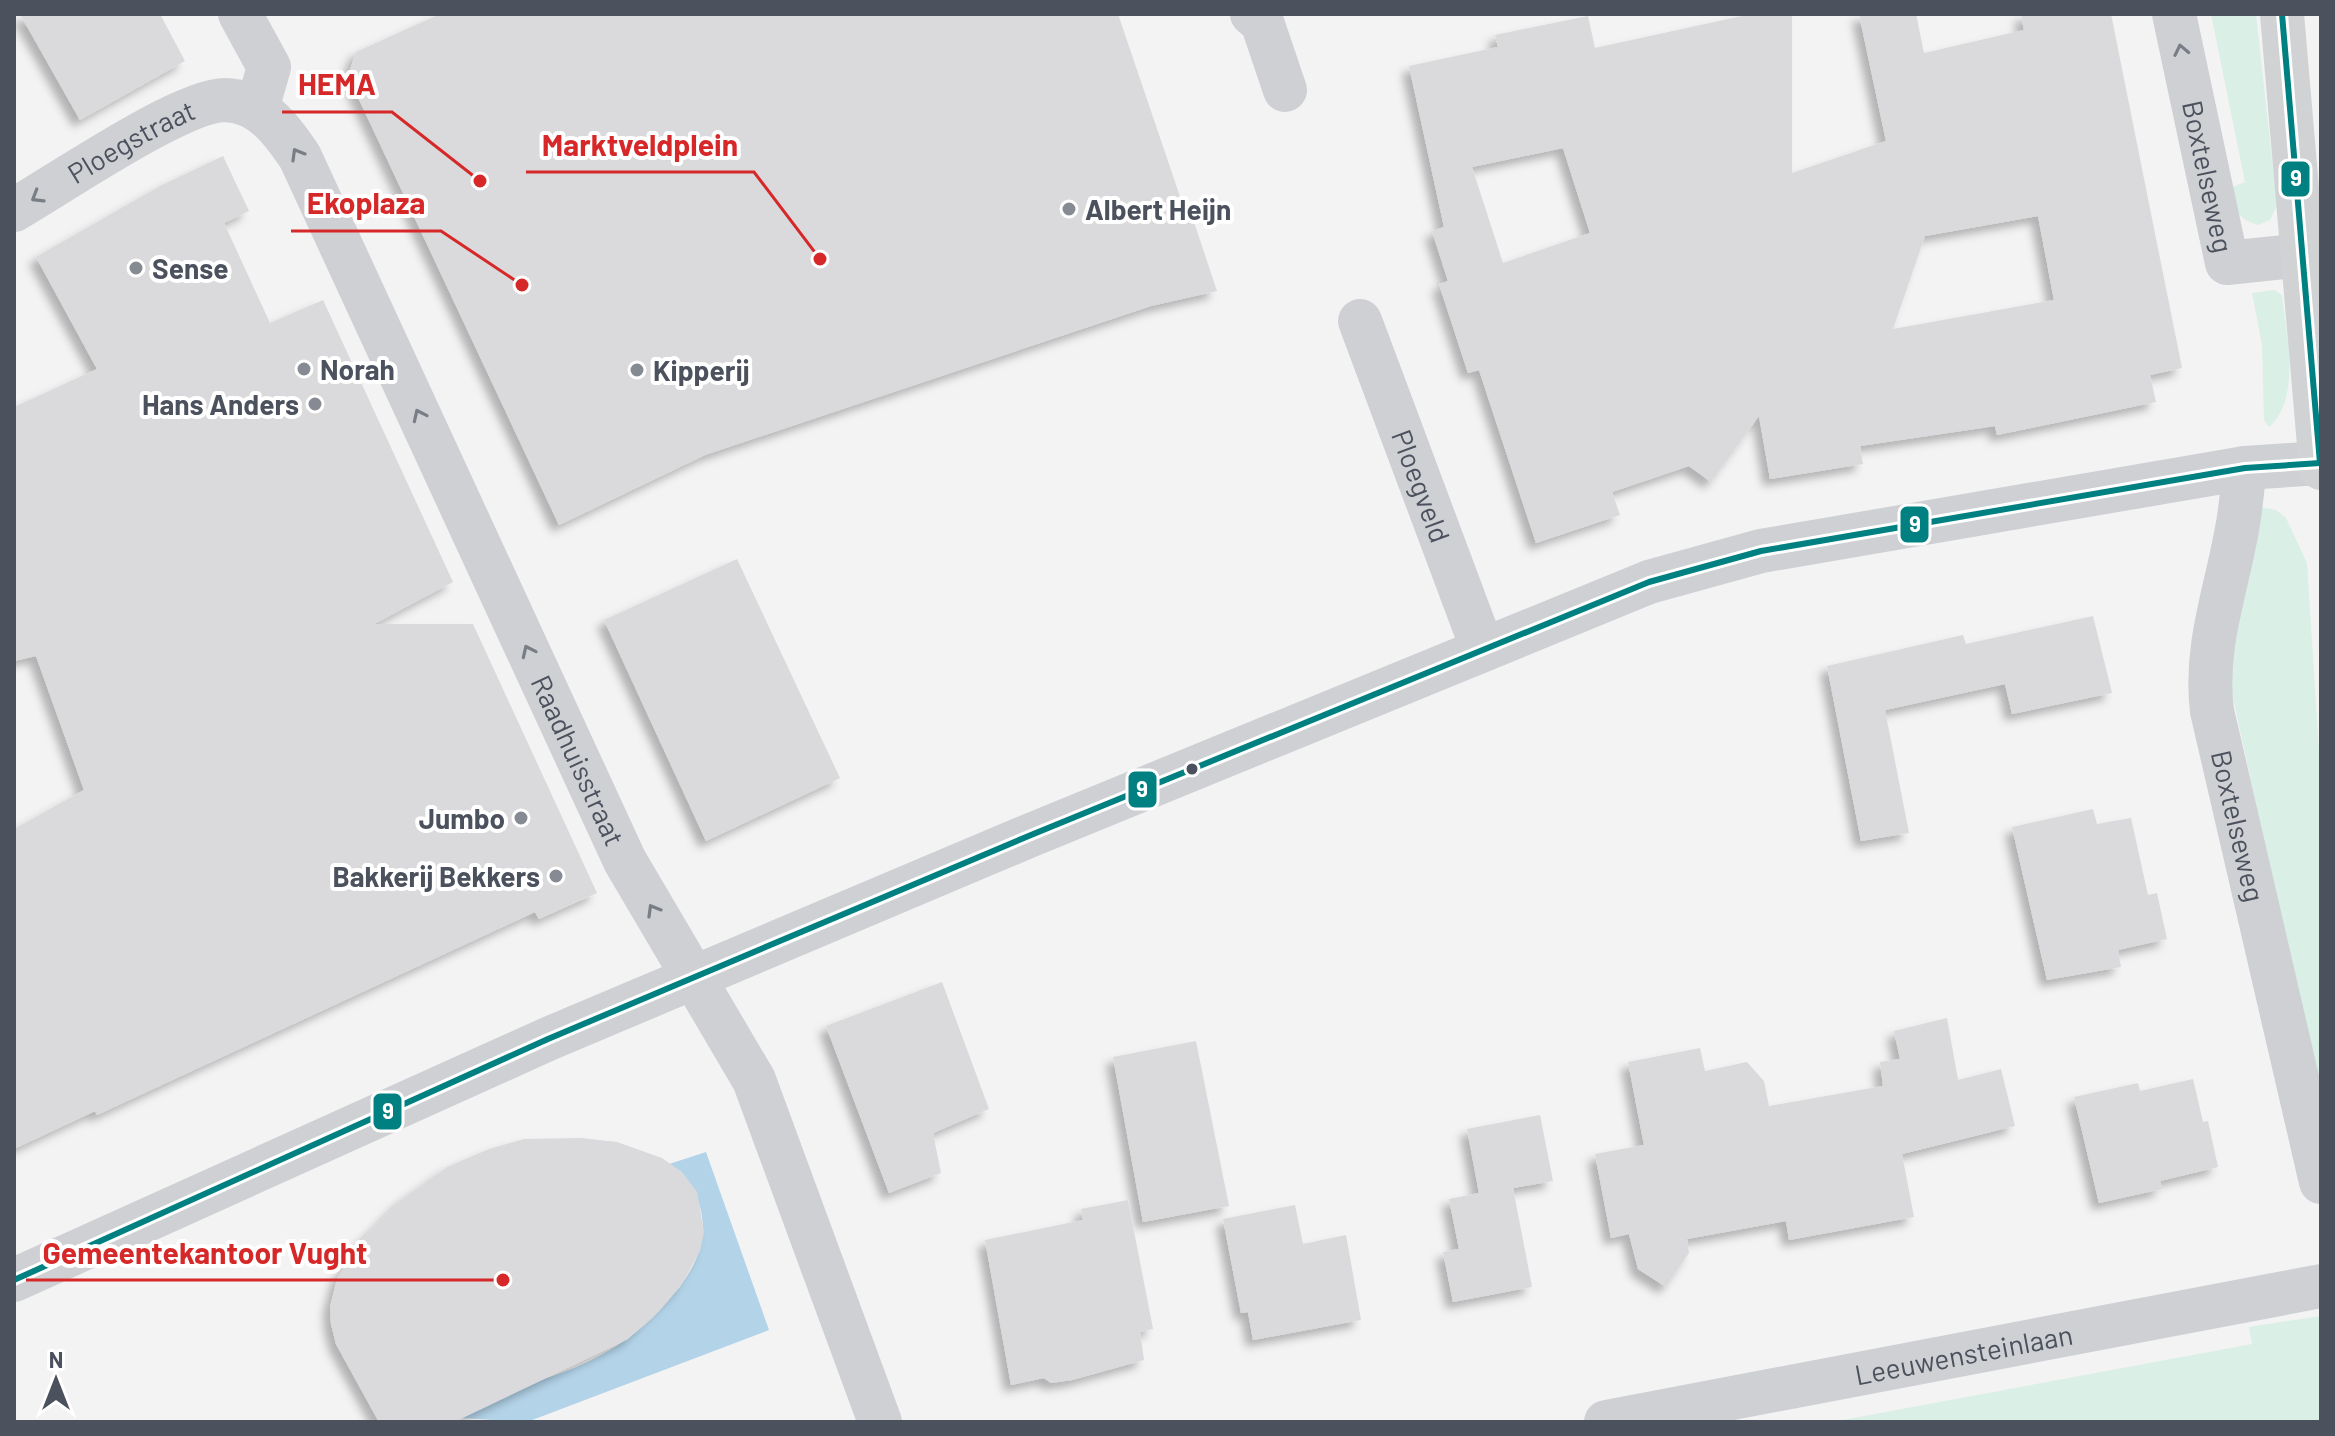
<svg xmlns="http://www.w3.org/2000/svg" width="2335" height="1436" viewBox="0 0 2335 1436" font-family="Barlow,sans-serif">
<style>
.green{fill:#daefe6}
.water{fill:#b3d3e8}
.building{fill:#dadadc;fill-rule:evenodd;filter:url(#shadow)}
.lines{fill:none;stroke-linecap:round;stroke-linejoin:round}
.street{stroke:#ced0d3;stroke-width:44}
.secondary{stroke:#d0d2d4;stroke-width:44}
.bus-1-casing{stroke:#fff;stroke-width:12}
.bus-1{stroke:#008080;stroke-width:6}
.oneway{stroke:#797d86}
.poi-dot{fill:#868a92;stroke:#fff;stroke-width:3}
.bus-dot{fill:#4b515d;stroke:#fff;stroke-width:3}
.labels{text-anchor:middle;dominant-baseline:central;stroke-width:8;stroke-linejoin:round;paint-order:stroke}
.street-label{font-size:28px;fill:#4b515d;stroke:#fff}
.poi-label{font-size:28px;font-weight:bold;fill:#4b515d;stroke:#fff;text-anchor:start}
.leader{fill:none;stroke:#d62828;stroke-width:3}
.callout-dot{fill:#d62828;stroke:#fff;stroke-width:3}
.callout-label{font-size:30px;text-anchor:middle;font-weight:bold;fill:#d62828;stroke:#fff;stroke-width:8;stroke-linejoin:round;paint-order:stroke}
.line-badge{stroke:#fff;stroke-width:3}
.badge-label{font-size:22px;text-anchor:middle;font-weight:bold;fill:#fff}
</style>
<defs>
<filter id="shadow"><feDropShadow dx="-7" dy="7" stdDeviation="4" flood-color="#0004"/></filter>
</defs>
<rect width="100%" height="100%" fill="#f3f3f3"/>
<path class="green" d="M 2211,14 L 2256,14 L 2277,205 L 2270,220 L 2258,225 C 2237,219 2234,208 2230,188 L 2245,182 Z
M 2274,290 L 2282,295 C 2286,334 2302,397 2269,427 L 2264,420 L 2262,345 L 2252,293 Z
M 2260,507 L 2276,510 L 2286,518 L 2307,563 L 2319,751 L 2321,1105 L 2229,679 Z
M 2321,1316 L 2321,1422 L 1832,1422 L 2252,1344 L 2249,1327 Z"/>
<path class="water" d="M 706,1152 L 769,1330 L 527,1422 L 375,1413 C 477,1395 598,1386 669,1300 C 683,1283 697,1265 701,1243 C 708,1210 694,1184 669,1164 Z"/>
<path class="building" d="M 20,14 L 160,14 L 185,61 L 80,120 Z
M 440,14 L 1118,14 L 1189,223 L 1194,222 L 1217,291 L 1151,306 L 705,455 L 559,525 L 348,76 L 356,52 Z
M 1751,14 L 1792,14 L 1792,173 L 1886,141 L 1859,14 L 1916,14 L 1924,53 L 2024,30 L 2021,14 L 2111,14 L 2182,368 L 2150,375 L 2156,402 L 1997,435 L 1995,426 L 1860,446 L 1863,464 L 1770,479 L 1759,416 L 1711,482 L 1689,466 L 1612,492 L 1620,515 L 1536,543 L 1479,370 L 1468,373 L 1439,284 L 1448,281 L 1432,231 L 1444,227 L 1409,66 L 1498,47 L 1495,35 L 1588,16 L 1595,48 ZM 1563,148 L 1590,233 L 1503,263 L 1472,167 ZM 2038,216 L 2054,300 L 1893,329 L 1925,236 Z
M 223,156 L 249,211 L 224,223 L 270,323 L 323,300 L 453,582 L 374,624 L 473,624 L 597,893 L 539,919 L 535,912 L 97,1115 L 95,1111 L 14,1149 L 14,829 L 84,790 L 36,656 L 14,661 L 14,407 L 97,369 L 36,257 L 160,186 Z
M 737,559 L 840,778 L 706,841 L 604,620 Z
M 2093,616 L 2112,693 L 2012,714 L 2005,684 L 1885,710 L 1909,833 L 1861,841 L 1827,666 L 1963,635 L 1966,644 Z
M 2093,809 L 2097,824 L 2131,818 L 2148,895 L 2157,893 L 2167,939 L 2118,950 L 2121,967 L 2047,980 L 2012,827 Z
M 942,982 L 989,1109 L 933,1133 L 941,1173 L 889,1193 L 826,1026 Z
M 1947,1018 L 1958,1080 L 2001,1069 L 2015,1126 L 1902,1154 L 1914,1217 L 1789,1240 L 1786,1221 L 1687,1239 L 1689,1253 L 1666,1287 L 1638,1269 L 1629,1234 L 1611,1238 L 1595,1154 L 1644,1145 L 1628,1062 L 1700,1048 L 1705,1071 L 1747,1062 L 1764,1081 L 1769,1106 L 1883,1086 L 1880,1062 L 1900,1059 L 1894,1031 Z
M 1196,1041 L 1229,1206 L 1143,1222 L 1113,1057 Z
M 2193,1079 L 2203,1122 L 2208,1121 L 2218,1167 L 2160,1181 L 2162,1189 L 2099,1203 L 2074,1097 L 2138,1083 L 2140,1091 Z
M 1540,1115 L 1553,1181 L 1513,1188 L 1532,1287 L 1453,1302 L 1443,1252 L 1459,1249 L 1449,1199 L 1479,1193 L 1467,1129 Z
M 581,1138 L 617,1142 L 662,1158 L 682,1172 L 697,1192 L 704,1232 L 700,1251 L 680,1287 L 628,1339 L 454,1422 L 379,1422 L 336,1344 L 331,1324 L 330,1307 L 337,1279 L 362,1240 L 401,1200 L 447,1167 L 489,1149 L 524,1139 Z
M 1128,1200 L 1153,1329 L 1140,1332 L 1144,1360 L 1072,1380 L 1051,1383 L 1044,1378 L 1011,1385 L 985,1240 L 1083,1220 L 1081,1209 Z
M 1295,1205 L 1303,1244 L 1346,1235 L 1361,1320 L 1253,1340 L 1248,1312 L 1241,1313 L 1223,1219 Z"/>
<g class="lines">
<g class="street">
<path d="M 240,14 L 269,67 L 257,109"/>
<path d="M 1252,14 L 1262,22 L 1285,90"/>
<path id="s1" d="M 2174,14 L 2227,263 L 2304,255"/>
<path id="s2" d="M 14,210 C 58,185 181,100 225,100 C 261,101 282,130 300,157 L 625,861 L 754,1080 L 880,1422"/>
<path id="s3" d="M 1360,321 L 1483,650"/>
<path id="s4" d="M 2245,468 C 2242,488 2241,509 2237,529 C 2226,592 2204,647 2212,711 L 2321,1182"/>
<path d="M 14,1280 L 548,1039 L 1031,835 L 1649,582 L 1761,551 L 2245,468 L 2320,463"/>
<path id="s5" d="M 1606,1422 L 2321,1286"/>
</g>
<path class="secondary" d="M 2282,14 L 2321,468"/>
<defs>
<path id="bus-1" d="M 2282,14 L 2320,463
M 14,1280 L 548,1039 L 1031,835 L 1649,582 L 1761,551 L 2245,468 L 2320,463"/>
</defs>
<use href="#bus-1" class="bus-1-casing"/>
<use href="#bus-1" class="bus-1"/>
</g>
<defs><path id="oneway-chevron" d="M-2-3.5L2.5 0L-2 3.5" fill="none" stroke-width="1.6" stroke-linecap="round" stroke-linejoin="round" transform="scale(2)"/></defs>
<g class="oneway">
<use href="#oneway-chevron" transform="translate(2181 50) rotate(-102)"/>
<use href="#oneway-chevron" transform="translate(297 154) rotate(-120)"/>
<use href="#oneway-chevron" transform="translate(37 197) rotate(149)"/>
<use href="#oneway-chevron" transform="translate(419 415) rotate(-115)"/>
<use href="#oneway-chevron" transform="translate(528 651) rotate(-115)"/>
<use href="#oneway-chevron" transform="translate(653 910) rotate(-120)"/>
</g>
<g class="poi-dot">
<circle cx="1069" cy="209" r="8"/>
<circle cx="136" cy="268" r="8"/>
<circle cx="304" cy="369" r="8"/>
<circle cx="637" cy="370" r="8"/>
<circle cx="315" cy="404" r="8"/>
<circle cx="521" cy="818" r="8"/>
<circle cx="556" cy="876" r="8"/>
</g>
<circle class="bus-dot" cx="1192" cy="769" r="7"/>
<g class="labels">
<g class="street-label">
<text stroke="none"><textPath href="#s2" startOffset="136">Ploegstraat</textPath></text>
<text stroke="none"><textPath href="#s1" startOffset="166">Boxtelseweg</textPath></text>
<text stroke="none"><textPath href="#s3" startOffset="176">Ploegveld</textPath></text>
<text stroke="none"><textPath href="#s2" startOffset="1002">Raadhuisstraat</textPath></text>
<text stroke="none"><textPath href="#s4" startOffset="364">Boxtelseweg</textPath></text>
<text stroke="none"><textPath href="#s5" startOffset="364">Leeuwensteinlaan</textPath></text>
</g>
<g class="poi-label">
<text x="1085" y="209">Albert Heijn</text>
<text x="152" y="268">Sense</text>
<text x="320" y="369">Norah</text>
<text x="653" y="370">Kipperij</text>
<text x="299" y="404" text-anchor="end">Hans Anders</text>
<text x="505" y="818" text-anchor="end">Jumbo</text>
<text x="540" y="876" text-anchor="end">Bakkerij Bekkers</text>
</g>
</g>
<path class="leader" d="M480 181L392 112H282M820 259L754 172H526M522 285L441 231H291M503 1280L383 1280H26"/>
<g class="callout-dot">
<circle cx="480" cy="181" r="8"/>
<circle cx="820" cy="259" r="8"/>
<circle cx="522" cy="285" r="8"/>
<circle cx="503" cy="1280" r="8"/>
</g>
<g class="callout-label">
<text x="337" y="95">HEMA</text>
<text x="640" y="156">Marktveldplein</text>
<text x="366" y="214">Ekoplaza</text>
<text x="205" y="1264">Gemeentekantoor Vught</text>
</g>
<g class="line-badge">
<rect x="2280" y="160" width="31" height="38" rx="8" fill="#008080"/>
<rect x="1899" y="505" width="31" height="39" rx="8" fill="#008080"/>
<rect x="1127" y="770" width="31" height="39" rx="8" fill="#008080"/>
<rect x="372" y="1092" width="31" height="39" rx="8" fill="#008080"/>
</g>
<g class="badge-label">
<text x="2296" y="186">9</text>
<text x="1915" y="532">9</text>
<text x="1142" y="797">9</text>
<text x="388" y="1119">9</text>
</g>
<rect width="2335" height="1436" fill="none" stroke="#4b515d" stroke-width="32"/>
<g transform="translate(56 1380)" stroke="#ffffff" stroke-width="6" paint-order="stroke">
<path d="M0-6L14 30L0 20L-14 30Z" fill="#4b515d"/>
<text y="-12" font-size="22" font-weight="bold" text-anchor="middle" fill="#4b515d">N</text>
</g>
</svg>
